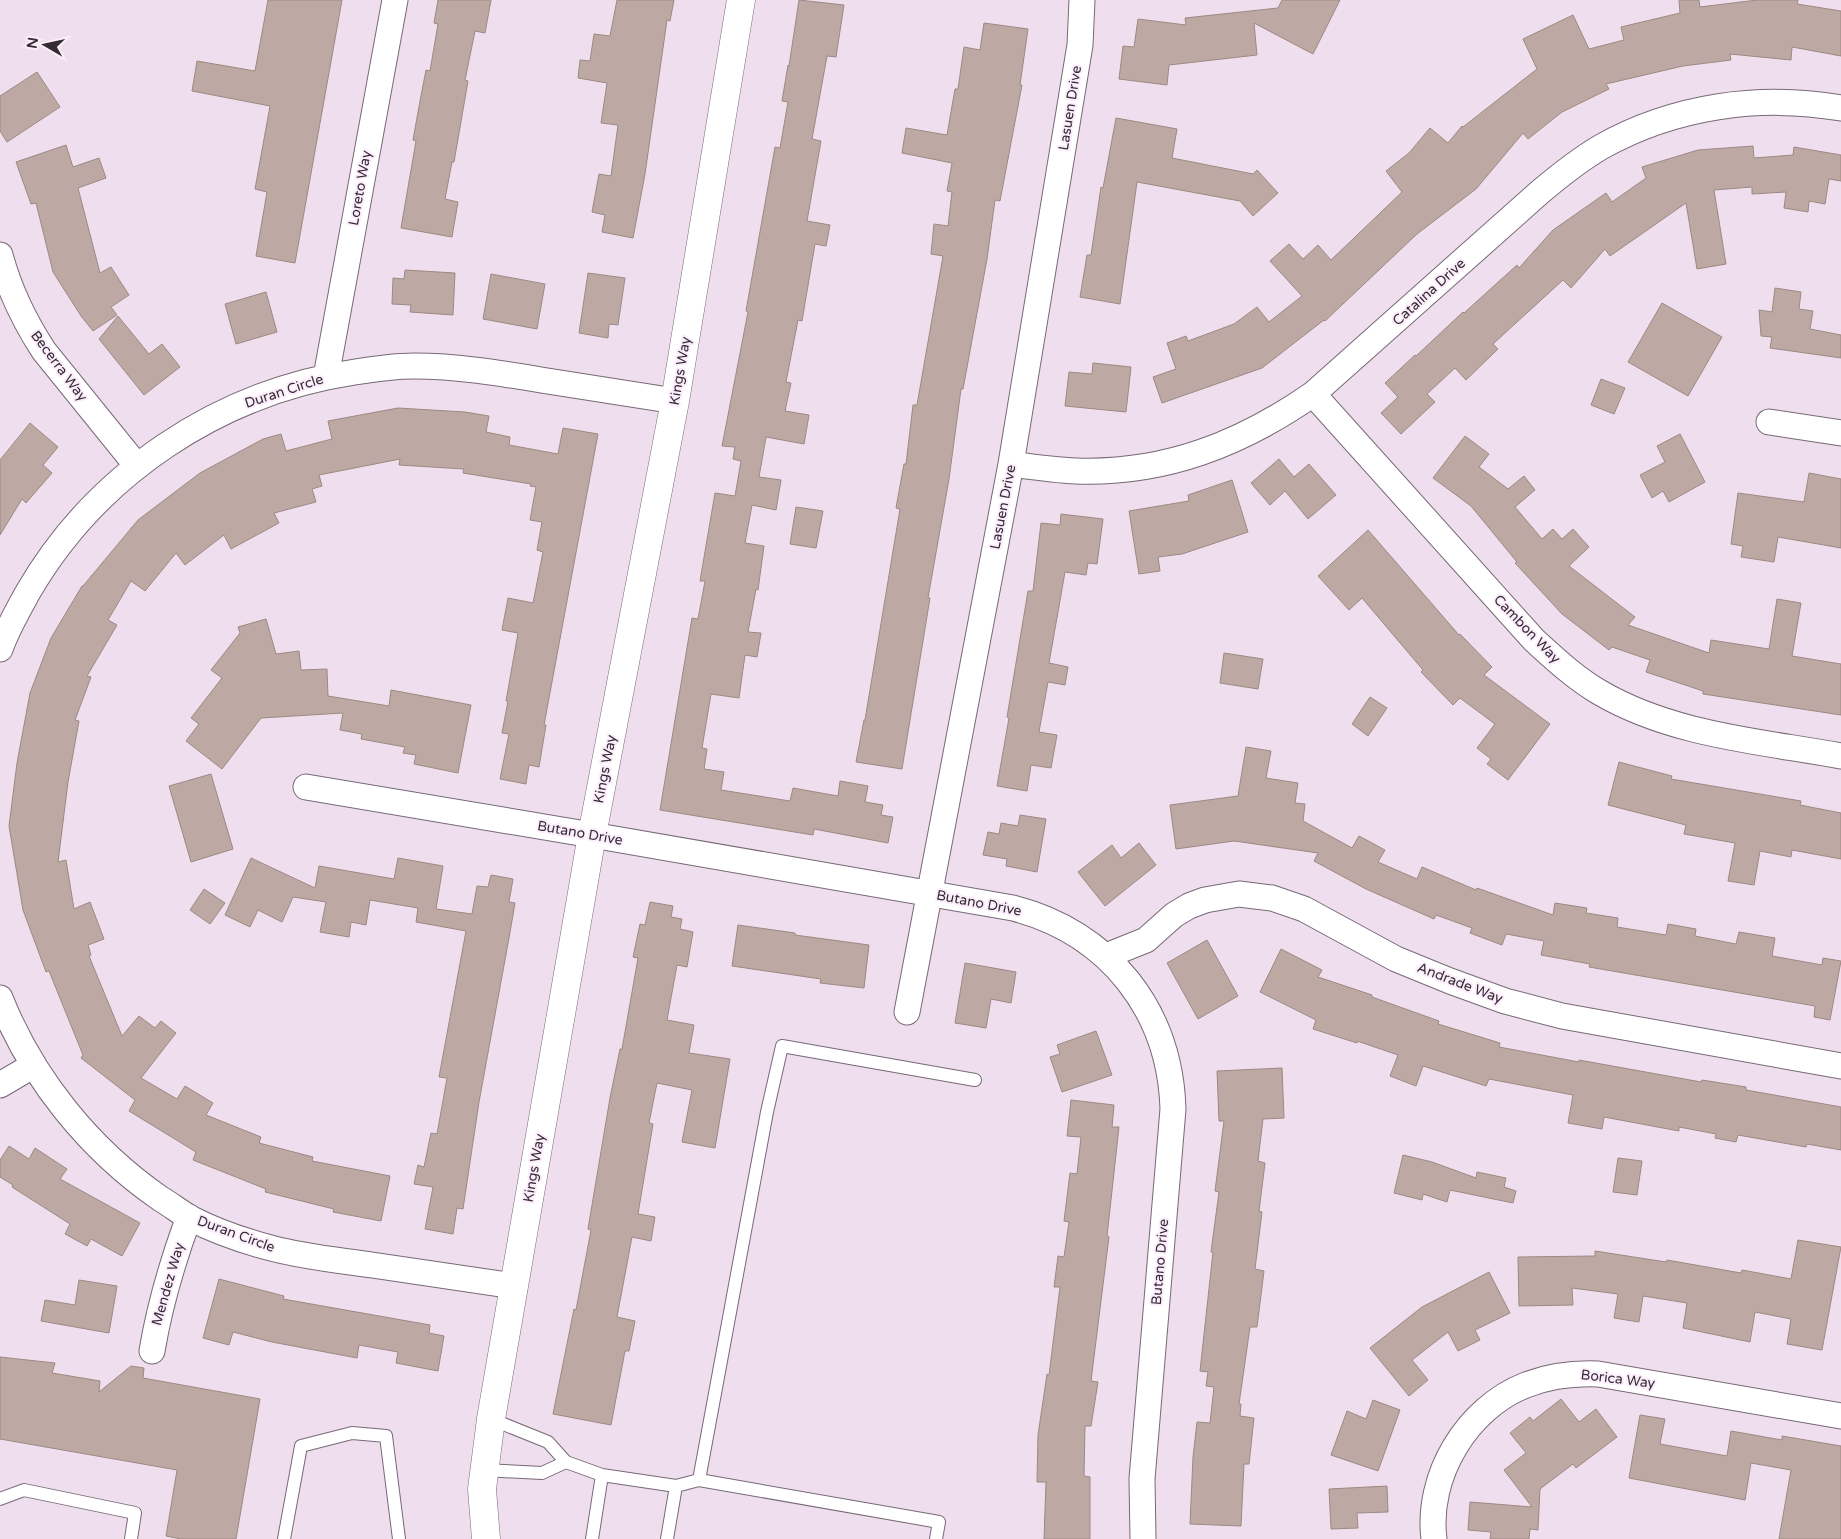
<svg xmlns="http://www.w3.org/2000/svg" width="1841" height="1539" viewBox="0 0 1841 1539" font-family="'Varela Round',sans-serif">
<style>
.building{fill:#bea8a3;stroke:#9d8882}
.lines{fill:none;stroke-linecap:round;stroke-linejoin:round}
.service-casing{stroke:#776977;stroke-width:14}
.minor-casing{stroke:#776977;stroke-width:27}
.tertiary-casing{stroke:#776977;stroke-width:29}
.service{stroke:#fff;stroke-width:12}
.minor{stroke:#fff;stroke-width:25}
.tertiary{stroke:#fff;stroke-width:28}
.labels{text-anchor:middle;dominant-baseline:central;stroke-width:4;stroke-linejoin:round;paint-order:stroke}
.street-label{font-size:14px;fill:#332d33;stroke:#fcecfc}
</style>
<rect width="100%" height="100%" fill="#efdfee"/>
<path class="building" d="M 268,0 L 342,0 L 295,263 L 256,256 L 267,192 L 255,189 L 270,106 L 192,91 L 197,61 L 255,71 Z
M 438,0 L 491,0 L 485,33 L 475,31 L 465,80 L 468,81 L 454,162 L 452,162 L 445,199 L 458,202 L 452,237 L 401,228 L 416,141 L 413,140 L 420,101 L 426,70 L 430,71 L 438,24 L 434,23 Z
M 617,0 L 674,0 L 670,21 L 667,20 L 645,174 L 633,238 L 602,232 L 605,215 L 592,212 L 599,174 L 611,176 L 618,125 L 601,123 L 607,83 L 578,78 L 580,60 L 590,61 L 594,34 L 610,36 Z
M 799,0 L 844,5 L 836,57 L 827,56 L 812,139 L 821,141 L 807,221 L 830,225 L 826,246 L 815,244 L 802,321 L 798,320 L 786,382 L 791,383 L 785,411 L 809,415 L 804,444 L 766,437 L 759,477 L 781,480 L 776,510 L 752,505 L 745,543 L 764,546 L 758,590 L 756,589 L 748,632 L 761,633 L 757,657 L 745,655 L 739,698 L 711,694 L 702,748 L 707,749 L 704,769 L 724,772 L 721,790 L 790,801 L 793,788 L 838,796 L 840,781 L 868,786 L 865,802 L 883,805 L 881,815 L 893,817 L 888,843 L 814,829 L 813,835 L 660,810 L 692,618 L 698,619 L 705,581 L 700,581 L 715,493 L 735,496 L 741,461 L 733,459 L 735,447 L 722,446 L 748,312 L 746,311 L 775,147 L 780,148 L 788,102 L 782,101 L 788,65 L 789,66 Z
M 1282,0 L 1340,0 L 1313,54 L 1254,23 L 1257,55 L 1169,65 L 1167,85 L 1119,79 L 1123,46 L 1134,47 L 1138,19 L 1186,25 L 1185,18 L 1278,8 Z
M 1679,0 L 1699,0 L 1700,7 L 1757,0 L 1798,0 L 1797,4 L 1841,11 L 1841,56 L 1792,47 L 1791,60 L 1730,54 L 1731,60 L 1683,66 L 1606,84 L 1609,89 L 1562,112 L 1528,139 L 1523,133 L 1476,189 L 1417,234 L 1325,321 L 1324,320 L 1262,368 L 1162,403 L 1153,377 L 1176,369 L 1167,343 L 1186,336 L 1188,341 L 1234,324 L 1257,307 L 1269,322 L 1302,296 L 1270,261 L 1289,244 L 1303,259 L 1318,245 L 1331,260 L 1402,192 L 1386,171 L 1409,153 L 1430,128 L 1448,143 L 1462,126 L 1463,127 L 1537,69 L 1523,39 L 1573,15 L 1589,49 L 1624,40 L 1621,27 L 1680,13 Z
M 984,23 L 1028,29 L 1020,85 L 1022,85 L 1000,201 L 995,200 L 987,259 L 963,389 L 961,389 L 949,479 L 928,598 L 930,598 L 902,769 L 856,762 L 864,720 L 865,720 L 900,509 L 896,508 L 904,464 L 906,464 L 913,405 L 917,405 L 943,256 L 931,254 L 934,224 L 948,226 L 952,192 L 947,191 L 952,163 L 902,153 L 906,128 L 947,135 L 955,89 L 958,89 L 964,47 L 980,50 Z
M 37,72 L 60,107 L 7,142 L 0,131 L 0,96 Z
M 1116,118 L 1177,129 L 1172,158 L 1253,174 L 1257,170 L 1278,193 L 1253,216 L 1240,201 L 1137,182 L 1120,304 L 1080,297 L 1087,255 L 1091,255 L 1101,187 L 1103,188 Z
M 66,145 L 73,167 L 99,158 L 106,178 L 78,188 L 100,273 L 111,267 L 129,295 L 111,307 L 117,315 L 93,331 L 81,316 L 53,272 L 36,203 L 31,204 L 16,162 Z
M 1753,146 L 1754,158 L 1793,155 L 1794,147 L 1841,155 L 1841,181 L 1829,179 L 1825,204 L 1809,201 L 1808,212 L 1784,208 L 1786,192 L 1752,194 L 1752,187 L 1714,190 L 1726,264 L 1697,269 L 1686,203 L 1610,256 L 1605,249 L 1571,288 L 1563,280 L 1493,344 L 1498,349 L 1466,380 L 1455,368 L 1427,394 L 1435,402 L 1401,434 L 1381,413 L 1398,397 L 1385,383 L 1415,355 L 1416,356 L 1463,312 L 1464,313 L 1517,265 L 1519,268 L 1553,230 L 1606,193 L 1612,202 L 1646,178 L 1642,167 L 1698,150 Z
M 405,270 L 455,273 L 453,315 L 410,312 L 411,305 L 392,304 L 393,278 L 404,279 Z
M 588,273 L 625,278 L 618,325 L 609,324 L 608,338 L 579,333 Z
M 491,274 L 545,284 L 537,329 L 483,319 Z
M 1775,288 L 1801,292 L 1799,309 L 1813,311 L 1810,329 L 1841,335 L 1841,358 L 1770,348 L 1772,337 L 1761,336 L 1759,310 L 1772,312 Z
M 266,292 L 277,332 L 236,344 L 225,304 Z
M 1662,303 L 1722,337 L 1688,396 L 1628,362 Z
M 118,316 L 149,354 L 162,344 L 180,367 L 144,395 L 99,339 Z
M 1093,363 L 1131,367 L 1126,412 L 1065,406 L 1069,372 L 1092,374 Z
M 1601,379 L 1625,388 L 1614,414 L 1591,405 Z
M 398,408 L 465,412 L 489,416 L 486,432 L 510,437 L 509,445 L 558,454 L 563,428 L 598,434 L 544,725 L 546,725 L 539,767 L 529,765 L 526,784 L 500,779 L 509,734 L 502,733 L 508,701 L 506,701 L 518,633 L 502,630 L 508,598 L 533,603 L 543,552 L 537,550 L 542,522 L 530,520 L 536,487 L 530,486 L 531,484 L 463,473 L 464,469 L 399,465 L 400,459 L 319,475 L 322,486 L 312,489 L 316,502 L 274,513 L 279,523 L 231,549 L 224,535 L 185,565 L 176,553 L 145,591 L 131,581 L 108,620 L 117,625 L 87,676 L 91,677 L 75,720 L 79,721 L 68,782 L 58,862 L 66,860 L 74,909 L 90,902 L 104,939 L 88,945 L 91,955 L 89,956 L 122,1036 L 139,1016 L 155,1028 L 161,1021 L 176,1033 L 141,1078 L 177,1099 L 185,1086 L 213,1103 L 206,1115 L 261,1137 L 259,1143 L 313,1157 L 312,1161 L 390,1176 L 381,1221 L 333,1212 L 334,1209 L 265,1192 L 266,1189 L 193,1160 L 196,1152 L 129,1111 L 135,1100 L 81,1058 L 83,1055 L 49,971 L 46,972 L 23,910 L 9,826 L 17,763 L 30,693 L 51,638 L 82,586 L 83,586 L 138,520 L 200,473 L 263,439 L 281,434 L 286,451 L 332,439 L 328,421 Z
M 30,423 L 58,447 L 43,465 L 52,473 L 26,503 L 22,499 L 0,535 L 0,460 Z
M 1680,434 L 1705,482 L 1669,502 L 1663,491 L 1652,498 L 1640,475 L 1665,462 L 1657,446 Z
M 1465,436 L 1489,454 L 1479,467 L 1508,489 L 1524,476 L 1535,490 L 1515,507 L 1542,539 L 1553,529 L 1562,539 L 1573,529 L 1589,547 L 1569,566 L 1635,617 L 1628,625 L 1709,653 L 1711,640 L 1769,649 L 1777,599 L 1801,603 L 1792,656 L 1841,664 L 1841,715 L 1703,694 L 1703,691 L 1646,672 L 1650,660 L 1612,647 L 1609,650 L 1562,614 L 1515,563 L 1517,562 L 1471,506 L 1433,478 Z
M 1279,459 L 1294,477 L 1309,464 L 1336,495 L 1308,519 L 1285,491 L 1270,505 L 1251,483 Z
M 1809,473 L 1841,479 L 1841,548 L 1778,537 L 1774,562 L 1741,557 L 1743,546 L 1731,544 L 1738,493 L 1804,502 Z
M 1232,480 L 1248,532 L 1182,554 L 1158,557 L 1160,571 L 1139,574 L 1129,511 L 1189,501 L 1188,495 Z
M 796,507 L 823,511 L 816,548 L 790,544 Z
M 1061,514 L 1103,519 L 1097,564 L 1088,563 L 1086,575 L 1065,572 L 1049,663 L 1068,667 L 1065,685 L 1048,682 L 1039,732 L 1057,735 L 1051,768 L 1031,765 L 1027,791 L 997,786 L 1009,718 L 1007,717 L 1028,591 L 1033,591 L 1041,523 L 1060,525 Z
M 1368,530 L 1459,635 L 1460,634 L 1492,667 L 1484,675 L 1550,724 L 1508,780 L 1487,764 L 1491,759 L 1477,748 L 1495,724 L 1460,698 L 1453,705 L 1421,672 L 1423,670 L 1362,598 L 1349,610 L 1318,576 Z
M 266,619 L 276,654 L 299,651 L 301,670 L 327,669 L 328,696 L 389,706 L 391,690 L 471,705 L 458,773 L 414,764 L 416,755 L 403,753 L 405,747 L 361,739 L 362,734 L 340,730 L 343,713 L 261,718 L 222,769 L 186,741 L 199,724 L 191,718 L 222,678 L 211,670 L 240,633 L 238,627 Z
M 1224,653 L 1263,659 L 1258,689 L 1220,683 Z
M 1370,697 L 1387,708 L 1368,736 L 1352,724 Z
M 1246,747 L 1271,751 L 1266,778 L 1298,783 L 1295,803 L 1305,804 L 1303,821 L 1352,848 L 1359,836 L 1385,850 L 1378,862 L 1417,879 L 1422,867 L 1476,890 L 1477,888 L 1553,915 L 1555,903 L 1587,908 L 1586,913 L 1618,918 L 1617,927 L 1666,935 L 1668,924 L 1696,929 L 1695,936 L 1736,944 L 1739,932 L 1775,938 L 1772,956 L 1822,965 L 1823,958 L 1841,961 L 1830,1020 L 1814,1017 L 1815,1006 L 1589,967 L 1590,964 L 1541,955 L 1544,941 L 1506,934 L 1502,945 L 1470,933 L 1472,928 L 1436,915 L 1434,919 L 1366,889 L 1314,861 L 1318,853 L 1234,841 L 1176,849 L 1170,805 L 1238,796 Z
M 1619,762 L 1672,776 L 1671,779 L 1801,801 L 1800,805 L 1841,813 L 1841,859 L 1792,850 L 1791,857 L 1760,851 L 1754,885 L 1728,881 L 1735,843 L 1684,834 L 1686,825 L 1608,805 Z
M 211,774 L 233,849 L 191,862 L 169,786 Z
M 1020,815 L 1046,819 L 1037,872 L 1006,866 L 1007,859 L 983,855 L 988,832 L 999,834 L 1001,823 L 1018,826 Z
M 1139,843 L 1156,865 L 1105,906 L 1078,872 L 1112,845 L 1121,858 Z
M 251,858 L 315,888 L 319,866 L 394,879 L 398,858 L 443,866 L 436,909 L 472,914 L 477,886 L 488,887 L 491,875 L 513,879 L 509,902 L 515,903 L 509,938 L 479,1102 L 463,1209 L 457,1208 L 453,1234 L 425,1229 L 433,1187 L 414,1184 L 418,1165 L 424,1167 L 431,1133 L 437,1134 L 447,1078 L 439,1077 L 466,931 L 416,922 L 418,908 L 370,900 L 366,925 L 351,922 L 349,937 L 320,932 L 326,902 L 293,897 L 282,922 L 258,910 L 250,927 L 225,915 Z
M 204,889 L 225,903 L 210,924 L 190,910 Z
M 650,902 L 673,906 L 671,917 L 682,919 L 680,929 L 693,932 L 687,967 L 677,965 L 667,1020 L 694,1025 L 689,1053 L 730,1059 L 715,1148 L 682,1142 L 692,1090 L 657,1083 L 649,1123 L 653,1124 L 638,1214 L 655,1217 L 651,1241 L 632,1237 L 617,1317 L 635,1321 L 629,1351 L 625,1351 L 611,1425 L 553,1414 L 574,1309 L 576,1310 L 591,1230 L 588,1229 L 610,1098 L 620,1049 L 622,1049 L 638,958 L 633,957 L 640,924 L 645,925 Z
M 738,925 L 795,933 L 795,935 L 869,945 L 864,988 L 820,983 L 821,979 L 732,966 Z
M 1207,940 L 1238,996 L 1198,1019 L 1167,963 Z
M 1281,949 L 1322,970 L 1318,977 L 1372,995 L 1372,997 L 1439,1021 L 1438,1024 L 1500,1043 L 1499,1047 L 1579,1062 L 1579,1060 L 1701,1082 L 1702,1080 L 1746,1087 L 1746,1090 L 1841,1107 L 1841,1150 L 1807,1144 L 1806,1147 L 1738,1135 L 1736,1142 L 1715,1138 L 1716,1134 L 1679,1127 L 1679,1131 L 1604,1117 L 1602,1129 L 1568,1123 L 1573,1095 L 1489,1079 L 1486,1086 L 1423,1066 L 1416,1086 L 1390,1076 L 1398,1055 L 1357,1041 L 1357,1043 L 1313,1029 L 1316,1020 L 1260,992 Z
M 965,963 L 1016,972 L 1011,1003 L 991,999 L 986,1028 L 955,1023 Z
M 1096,1031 L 1112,1075 L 1062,1092 L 1050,1057 L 1060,1054 L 1057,1045 Z
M 1282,1068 L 1284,1118 L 1263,1119 L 1258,1161 L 1265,1163 L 1259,1211 L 1262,1212 L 1255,1269 L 1264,1271 L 1257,1327 L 1250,1327 L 1239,1404 L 1241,1404 L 1240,1416 L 1254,1418 L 1249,1464 L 1244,1464 L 1241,1526 L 1190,1524 L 1193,1457 L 1197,1422 L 1210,1423 L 1214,1387 L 1206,1386 L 1208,1372 L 1200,1371 L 1213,1252 L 1211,1252 L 1219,1192 L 1215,1191 L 1224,1121 L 1219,1121 L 1217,1071 Z
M 1071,1100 L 1114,1105 L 1112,1127 L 1119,1127 L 1107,1236 L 1109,1237 L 1091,1381 L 1098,1382 L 1091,1426 L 1085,1426 L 1084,1476 L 1090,1477 L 1090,1539 L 1044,1539 L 1046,1482 L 1037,1482 L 1038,1435 L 1047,1374 L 1049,1375 L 1060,1287 L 1054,1287 L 1058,1256 L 1064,1257 L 1069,1222 L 1064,1221 L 1070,1173 L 1077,1174 L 1081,1137 L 1067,1136 Z
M 9,1146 L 29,1159 L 35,1148 L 67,1169 L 60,1179 L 140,1223 L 122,1256 L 91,1239 L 87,1246 L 65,1234 L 70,1224 L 12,1187 L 13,1185 L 0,1177 L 0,1160 Z
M 1403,1155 L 1432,1162 L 1476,1178 L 1477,1172 L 1506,1178 L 1504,1187 L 1516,1191 L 1513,1203 L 1450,1190 L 1447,1202 L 1423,1194 L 1422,1200 L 1394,1193 Z
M 1618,1158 L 1642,1161 L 1637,1195 L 1613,1192 Z
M 1798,1240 L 1841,1247 L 1822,1350 L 1787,1344 L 1791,1319 L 1755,1312 L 1750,1342 L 1683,1328 L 1687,1303 L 1643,1296 L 1639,1322 L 1614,1318 L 1618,1294 L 1572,1288 L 1573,1305 L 1519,1306 L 1518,1257 L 1595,1256 L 1595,1251 L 1666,1262 L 1667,1260 L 1741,1273 L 1742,1270 L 1791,1279 Z
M 1489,1272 L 1510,1313 L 1475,1330 L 1480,1340 L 1458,1351 L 1448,1332 L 1412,1360 L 1428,1380 L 1409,1396 L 1370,1348 L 1422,1307 Z
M 219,1279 L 284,1296 L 283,1299 L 430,1325 L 429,1333 L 444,1336 L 438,1371 L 396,1363 L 398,1352 L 359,1345 L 357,1358 L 272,1342 L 233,1332 L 229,1345 L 203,1338 Z
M 79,1280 L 117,1286 L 109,1333 L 41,1321 L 45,1300 L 75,1305 Z
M 0,1357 L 55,1363 L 52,1373 L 100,1381 L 99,1392 L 131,1366 L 144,1368 L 143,1378 L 260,1399 L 236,1539 L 181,1539 L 166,1536 L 177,1470 L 0,1439 Z
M 1561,1399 L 1579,1422 L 1596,1409 L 1617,1437 L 1576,1468 L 1573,1464 L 1540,1489 L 1538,1530 L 1530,1529 L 1529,1539 L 1490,1539 L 1491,1532 L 1468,1530 L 1470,1502 L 1532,1507 L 1504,1470 L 1526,1453 L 1510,1433 L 1530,1417 L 1533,1421 Z
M 1373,1400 L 1400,1410 L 1378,1471 L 1331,1455 L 1347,1411 L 1366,1419 Z
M 1640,1415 L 1665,1419 L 1660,1444 L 1727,1456 L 1731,1431 L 1782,1440 L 1782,1436 L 1841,1446 L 1841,1539 L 1779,1539 L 1791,1470 L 1751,1463 L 1745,1500 L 1629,1478 Z
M 1387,1486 L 1388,1512 L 1357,1513 L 1358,1528 L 1331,1529 L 1329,1489 Z"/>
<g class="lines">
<defs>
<path id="service" d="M 491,1419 L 548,1442 L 566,1462 L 602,1475 L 676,1486 L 699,1480 L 939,1522 L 936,1539
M 483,1470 L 542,1473 L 566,1462
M 699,1480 L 767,1112 L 782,1046 L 975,1080
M 0,1499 L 24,1490 L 135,1513 L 131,1539
M 284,1539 L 301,1446 L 352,1433 L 386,1436 L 399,1539
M 592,1539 L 602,1475
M 667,1539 L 676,1486"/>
<path id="minor" d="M 0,255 C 9,289 25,322 44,351 L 137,466
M 326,377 L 395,0
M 1313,394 L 1534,640 C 1555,659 1575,678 1599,692 C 1672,735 1759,741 1841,756
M 1769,422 L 1841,433
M 1011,464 C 1033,467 1054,470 1076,471 C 1165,474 1241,444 1313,394 L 1540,192 C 1559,176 1579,160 1601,147 C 1674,106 1759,94 1841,108
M 0,649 C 7,629 18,610 28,592 C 97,473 220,392 355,372 C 374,369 394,366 414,366 C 457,366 499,373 541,380 C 585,387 630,394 675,401
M 306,787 L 592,835 L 1013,908 C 1109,933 1170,1010 1173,1109 L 1142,1479 L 1143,1539
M 1106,956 L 1146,940 L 1174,915 L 1189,906 L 1205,900 L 1239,894 L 1272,898 L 1304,909 L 1396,959 L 1450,981 L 1505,1001 L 1562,1016 L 1841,1066
M 0,998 C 32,1079 90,1150 161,1199 C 171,1205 180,1212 190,1218 C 215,1231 244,1241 271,1248 C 304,1257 338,1260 372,1265 C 419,1272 466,1279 514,1286
M 907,1012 L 1011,464 L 1080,45 L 1082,0
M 0,1085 L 34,1065
M 152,1351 C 160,1303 172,1263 189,1217
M 1434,1539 C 1426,1476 1467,1408 1526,1385 C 1549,1376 1573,1373 1598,1374 L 1841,1416"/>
<path id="tertiary" d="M 486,1539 L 482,1489 L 491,1419 L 592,835 L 675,401 L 741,0"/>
</defs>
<use href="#service" class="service-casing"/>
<use href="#minor" class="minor-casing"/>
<use href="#tertiary" class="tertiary-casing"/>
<use href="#service" class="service"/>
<use href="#minor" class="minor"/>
<use href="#tertiary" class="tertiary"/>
</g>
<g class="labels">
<g class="street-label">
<text transform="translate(1070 108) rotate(-81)">Lasuen Drive</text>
<text transform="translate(360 188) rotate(-80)">Loreto Way</text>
<text transform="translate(1429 292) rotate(-42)">Catalina Drive</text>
<text transform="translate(59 366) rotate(53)">Becerra Way</text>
<text transform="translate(680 371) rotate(-80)">Kings Way</text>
<text transform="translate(284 391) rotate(-18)">Duran Circle</text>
<text transform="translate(1003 507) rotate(-79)">Lasuen Drive</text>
<text transform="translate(1527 629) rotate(46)">Cambon Way</text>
<text transform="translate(605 769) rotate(-79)">Kings Way</text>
<text transform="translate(580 833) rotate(10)">Butano Drive</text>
<text transform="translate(979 903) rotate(11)">Butano Drive</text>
<text transform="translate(1460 983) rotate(21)">Andrade Way</text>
<text transform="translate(534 1168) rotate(-80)">Kings Way</text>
<text transform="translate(236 1234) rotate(20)">Duran Circle</text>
<text transform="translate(1160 1262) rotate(-85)">Butano Drive</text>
<text transform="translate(168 1284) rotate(-74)">Mendez Way</text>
<text transform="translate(1618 1379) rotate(7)">Borica Way</text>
</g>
</g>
<g transform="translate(45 45) rotate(279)" stroke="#fcecfc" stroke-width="4" paint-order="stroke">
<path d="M0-4L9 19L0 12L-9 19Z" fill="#332d33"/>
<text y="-8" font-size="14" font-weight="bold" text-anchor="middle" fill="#332d33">N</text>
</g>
</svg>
